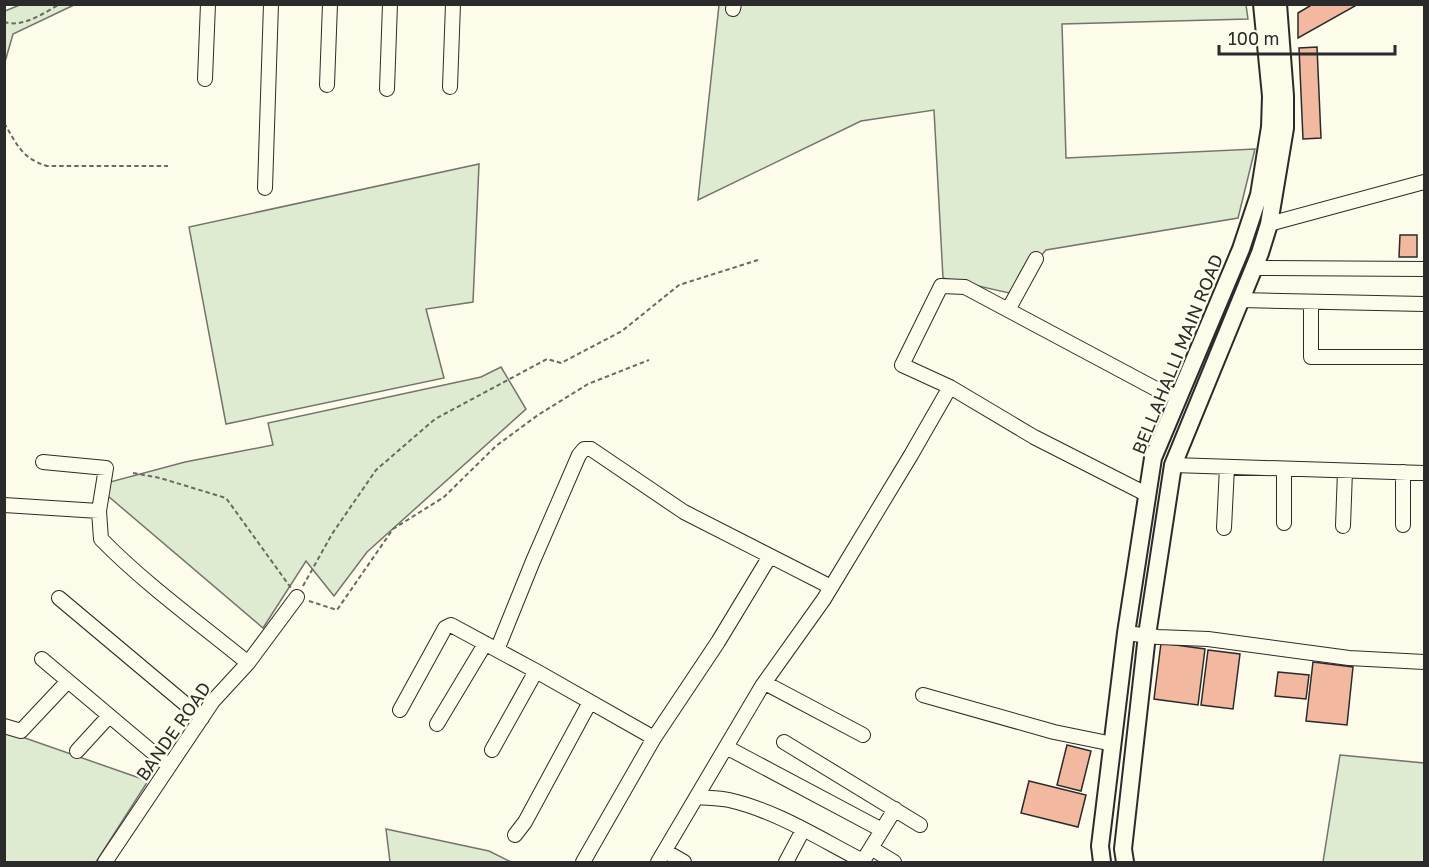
<svg xmlns="http://www.w3.org/2000/svg" width="1429" height="867" viewBox="0 0 1429 867" font-family="'Golos Text',sans-serif">
<style>
.green{fill:#deebd1;stroke:#74746e;stroke-width:1.5}
.building{fill:#f2b8a0;stroke:#2b2b2b;stroke-width:1.5}
.lines{fill:none;stroke-linecap:round;stroke-linejoin:round}
.minor-casing{stroke:#2b2b2b;stroke-width:16}
.major-casing{stroke:#2b2b2b;stroke-width:20}
.path{stroke:#6a6964;stroke-width:2;stroke-dasharray:4.5 3;stroke-linecap:butt}
.minor{stroke:#fdfbea;stroke-width:14}
.major{stroke:#fdfbea;stroke-width:16}
.labels{text-anchor:middle;dominant-baseline:central;stroke-width:4.5;stroke-linejoin:round;paint-order:stroke}
.street-label{font-size:18px;fill:#2b2b2b;stroke:#fdfbea}
</style>
<rect width="100%" height="100%" fill="#fdfbea"/>
<path class="green" d="M 22,4 L 74,5 L 13,34 L 5,62 L 5,11 Z
M 719,5 L 1246,5 L 1248,19 L 1062,24 L 1066,158 L 1255,149 L 1238,218 L 1046,250 L 1009,293 L 943,278 L 934,110 L 861,121 L 698,200 Z
M 479,164 L 473,302 L 426,309 L 444,378 L 226,424 L 189,227 Z
M 501,367 L 526,409 L 367,552 L 334,596 L 306,561 L 263,628 L 108,496 L 110,482 L 185,462 L 273,445 L 268,423 L 481,377 Z
M 5,731 L 148,781 L 96,862 L 5,862 Z
M 1340,755 L 1424,763 L 1424,862 L 1323,862 Z
M 386,829 L 489,851 L 511,862 L 390,862 Z"/>
<path class="building" d="M 1313,4 L 1354,4 L 1355,6 L 1298,38 L 1298,13 Z
M 1317,47 L 1321,138 L 1303,139 L 1299,48 Z
M 1400,235 L 1417,235 L 1417,257 L 1399,257 Z
M 1161,643 L 1205,649 L 1198,705 L 1154,699 Z
M 1208,650 L 1240,654 L 1233,709 L 1201,705 Z
M 1313,662 L 1353,667 L 1347,725 L 1306,721 Z
M 1278,672 L 1309,675 L 1306,699 L 1275,696 Z
M 1067,745 L 1091,751 L 1081,791 L 1057,785 Z
M 1029,781 L 1086,795 L 1078,827 L 1021,813 Z"/>
<g class="lines">
<defs>
<path id="minor" d="M 733,9 L 734,4
M 205,79 L 208,4
M 327,85 L 330,4
M 450,87 L 453,4
M 387,89 L 390,4
M 265,188 L 271,4
M 1269,224 L 1424,182
M 1254,268 L 1424,269
M 1240,300 L 1424,304
M 1311,302 L 1311,357 L 1424,357
M 1008,310 L 1036,259
M 43,462 L 106,468 L 99,511 L 101,539 C 145,584 199,623 248,663
M 1173,465 L 1424,473
M 1284,469 L 1284,523
M 1403,472 L 1403,525
M 1148,495 L 1034,437 L 950,387 L 902,365 L 941,286 L 965,287 L 1156,389 L 1179,397
M 4,505 L 99,511
M 1343,526 L 1345,471
M 1224,528 L 1227,467
M 59,598 L 202,718
M 1126,633 L 1158,637 L 1208,639 L 1349,658 L 1424,662
M 497,650 L 533,561 L 579,455 L 584,449 L 591,449 L 684,512 L 831,587
M 42,659 L 169,766
M 765,683 L 863,735
M 923,695 L 1054,732 L 1113,744
M 400,710 L 445,628 L 451,625 L 536,671 L 654,738
M 437,724 L 485,644
M 4,726 L 21,731 L 68,681
M 784,742 L 920,825
M 726,747 L 882,830
M 492,750 L 536,671
M 77,751 L 109,716
M 697,797 C 707,798 719,798 729,800 C 777,811 820,839 863,861 L 895,809
M 515,835 L 525,822 L 590,702
M 871,848 L 894,862
M 665,851 L 684,862
M 105,862 L 213,701 L 248,663 L 297,597
M 583,862 L 654,738 L 718,642 L 770,556
M 658,862 L 762,686 L 824,599 L 911,455 L 950,387
M 786,862 L 803,830"/>
<path id="major" d="M 1102,862 L 1100,846 L 1126,633 L 1153,458 L 1241,249 L 1259,195 L 1270,127 L 1271,96 L 1262,4
M 1125,862 L 1123,849 L 1147,635 L 1173,465 L 1260,253 L 1269,224 L 1285,128 L 1285,96 L 1278,4"/>
</defs>
<use href="#minor" class="minor-casing"/>
<use href="#major" class="major-casing"/>
<path class="path" d="M 4,22 C 23,28 44,13 60,4
M 4,123 C 17,144 21,158 47,166 L 168,166
M 133,473 L 160,478 L 226,498 L 291,588
M 303,586 L 332,534 L 376,470 L 435,419 L 547,359 L 561,363 L 622,331 L 679,285 L 758,260
M 309,601 L 337,610 L 393,529 L 444,497 L 496,446 L 538,415 L 588,384 L 649,360"/>
<use href="#minor" class="minor"/>
<use href="#major" class="major"/>
</g>
<g class="labels">
<g class="street-label">
<text transform="translate(1177 354) rotate(-68)">BELLAHALLI MAIN ROAD</text>
<text transform="translate(173 731) rotate(-55)">BANDE ROAD</text>
</g>
</g>
<rect width="1429" height="867" fill="none" stroke="#2b2b2b" stroke-width="12"/>
<path d="M1219 45v9h176v-9" fill="none" stroke="#2b2b2b" stroke-width="3"/>
<text x="1228" y="45" font-size="18" fill="#2b2b2b" stroke="#fdfbea" stroke-width="4.5" paint-order="stroke">100 m</text>
</svg>
